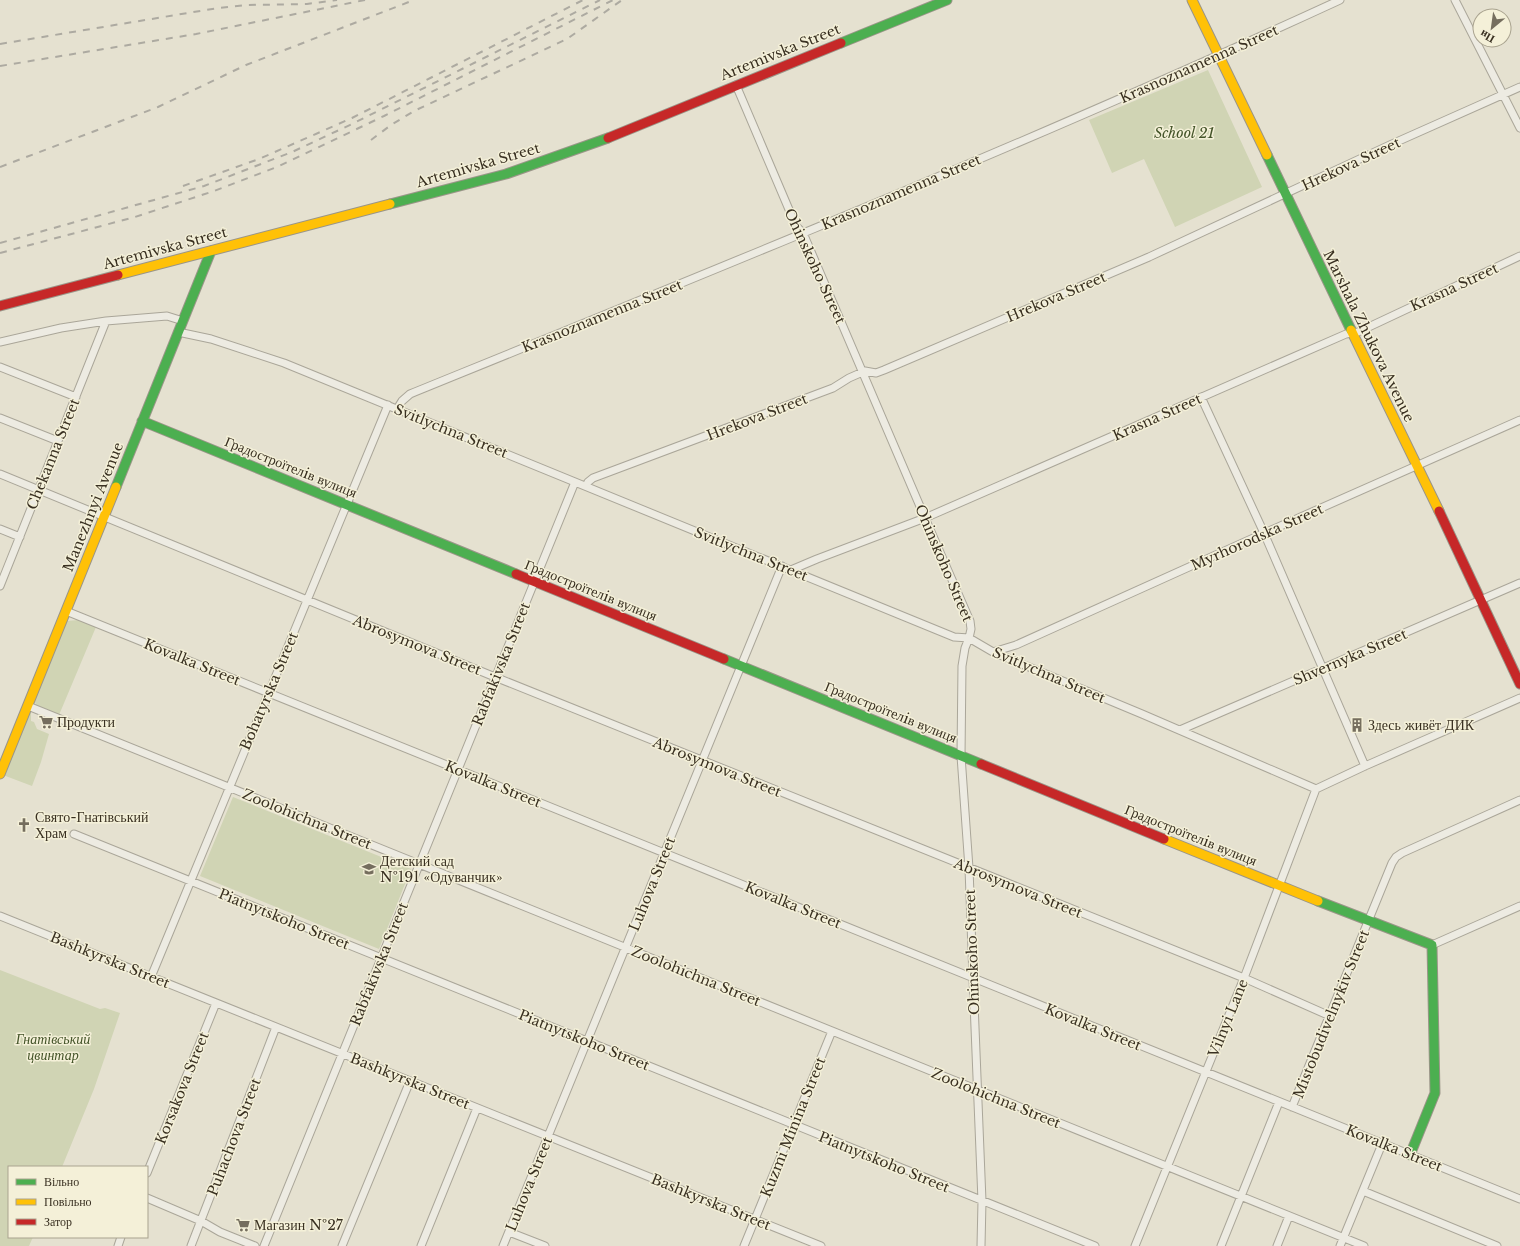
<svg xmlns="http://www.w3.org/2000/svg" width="1520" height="1246" viewBox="0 0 1520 1246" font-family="'Libre Baskerville',serif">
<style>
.green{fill:#d0d4b4}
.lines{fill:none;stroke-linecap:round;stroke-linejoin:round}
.street-casing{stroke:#aaa699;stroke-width:9}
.fast-casing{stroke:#9a9588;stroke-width:11}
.slow-casing{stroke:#9a9588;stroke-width:11}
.jam-casing{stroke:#9a9588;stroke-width:11}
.street{stroke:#edebe2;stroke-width:7}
.fast{stroke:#4caf50;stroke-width:9}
.slow{stroke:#ffc107;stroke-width:9}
.jam{stroke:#c62828;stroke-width:9}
.rail{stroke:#adaaa1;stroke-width:2;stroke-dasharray:7 7;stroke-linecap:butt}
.labels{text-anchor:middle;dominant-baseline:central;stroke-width:3;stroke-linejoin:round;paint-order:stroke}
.street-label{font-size:14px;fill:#393021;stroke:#f4f0d8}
.park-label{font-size:14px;font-style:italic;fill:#445429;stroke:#f4f0d8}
.poi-label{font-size:14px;fill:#393021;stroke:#f4f0d8;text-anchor:start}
</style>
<rect width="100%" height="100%" fill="#e5e1d0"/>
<path class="green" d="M 1208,70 L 1262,187 L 1175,227 L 1144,159 L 1112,173 L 1089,120 Z
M 79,620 L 96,627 L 59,715 L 36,705 L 34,699 L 66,621 Z
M 29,712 L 31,713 L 31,721 L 34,722 L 37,729 L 49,734 L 41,762 L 32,786 L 3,775 Z
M 233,797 L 411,869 L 379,949 L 200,876 Z
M 0,970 L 100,1009 L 105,1008 L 120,1013 L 94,1089 L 62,1167 L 9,1167 L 9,1237 L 33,1237 L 29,1246 L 0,1246 Z"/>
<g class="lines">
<defs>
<path id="street" d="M 1455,0 L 1520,128
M 736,85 L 796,226 L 803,233 L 925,518 L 970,621 L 971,629 L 969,638 L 965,648 L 962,666 L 961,756 L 969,868 L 973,978 L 982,1201 L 981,1246
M 178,332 L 211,339 L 284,363 L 954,637 L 969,638 L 993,652 L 1142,714 L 1316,789
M 0,342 L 61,328 L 106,321 L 167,316 L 183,321
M 0,367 L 76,397
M 1201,397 L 1264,533 L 1365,766
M 397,409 L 402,401 L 410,394 C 722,267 1034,141 1340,0
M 0,418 L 58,441
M 0,474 L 495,677 L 1244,978 L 1330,1016
M 586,486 L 588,482 L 593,478 L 833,388 L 849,378 L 865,371 L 876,373 L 884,370 L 1149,257 L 1392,144 L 1520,87
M 0,529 L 20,537
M 791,570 L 817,559 L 925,518 L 1346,334 L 1358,332 L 1520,256
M 0,586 L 106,321
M 66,611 L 1520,1199
M 993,652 L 1016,645 L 1260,535 L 1520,420
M 28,706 L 1364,1246
M 1180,730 L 1520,583
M 1316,789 L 1365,766 L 1520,698
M 74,834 L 1095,1246
M 0,916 L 821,1246
M 1432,945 L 1520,906
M 151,977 L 388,405
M 1292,1107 L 1392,863 L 1396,857 L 1402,853 L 1520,800
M 147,1173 L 216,1003
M 1363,1191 L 1497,1246
M 147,1198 L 201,1221 L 220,1232 L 255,1246
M 509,1232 L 545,1246
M 118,1246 L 121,1237
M 191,1246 L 276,1027
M 264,1246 L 575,482
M 342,1246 L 410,1081
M 421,1246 L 477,1108
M 503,1246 L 782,566
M 744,1246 L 832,1031
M 1135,1246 L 1244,978 L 1316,789
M 1221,1246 L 1279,1102
M 1277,1246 L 1289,1216
M 1340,1246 L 1382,1144"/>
<path id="fast" d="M 841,43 L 947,0
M 1267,155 L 1351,330
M 390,204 L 506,174 L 608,138
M 142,421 L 516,574
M 116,487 L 211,251
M 724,659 L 981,764
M 1318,901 L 1432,945 L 1435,1093 L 1410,1155"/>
<path id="slow" d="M 1192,0 L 1267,155
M 118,275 L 390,204
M 1351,330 L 1439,511
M 0,774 L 116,487
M 1164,839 L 1318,901"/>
<path id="jam" d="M 608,138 L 841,43
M 0,306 L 118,275
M 1439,511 L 1520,684
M 516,574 L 724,659
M 981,764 L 1164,839"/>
</defs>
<use href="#street" class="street-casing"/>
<use href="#fast" class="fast-casing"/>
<use href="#slow" class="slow-casing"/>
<use href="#jam" class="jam-casing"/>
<use href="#street" class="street"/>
<use href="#fast" class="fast"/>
<use href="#slow" class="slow"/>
<use href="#jam" class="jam"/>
<path class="rail" d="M 0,44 L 218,8 L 248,5 L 307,4 L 337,0
M 0,66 L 196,34 L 365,0
M 371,140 L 391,125 L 414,111 L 567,39 L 622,0
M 0,167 L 158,107 L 246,65 L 414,0
M 183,186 L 259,159 L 352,118 L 583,0
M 0,243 L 204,186 L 292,152 L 352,124 L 600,0
M 0,253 L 135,217 L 214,191 L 277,167 L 384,116 L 613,0"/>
</g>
<defs>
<symbol id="supermarket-bare" viewBox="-9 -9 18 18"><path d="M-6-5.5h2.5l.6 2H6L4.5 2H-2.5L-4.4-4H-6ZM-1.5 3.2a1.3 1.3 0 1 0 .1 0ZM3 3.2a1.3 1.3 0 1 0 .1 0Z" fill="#756e5e" stroke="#f4f0d8" stroke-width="2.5" paint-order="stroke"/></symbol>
<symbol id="building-bare" viewBox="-9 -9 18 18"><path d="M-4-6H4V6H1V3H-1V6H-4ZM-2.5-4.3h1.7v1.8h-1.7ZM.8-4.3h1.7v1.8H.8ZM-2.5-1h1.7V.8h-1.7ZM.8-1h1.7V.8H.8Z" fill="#756e5e" stroke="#f4f0d8" stroke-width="2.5" paint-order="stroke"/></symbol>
<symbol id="church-bare" viewBox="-9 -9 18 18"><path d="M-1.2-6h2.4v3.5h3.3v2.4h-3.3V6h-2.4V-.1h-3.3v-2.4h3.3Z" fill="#756e5e" stroke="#f4f0d8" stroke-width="2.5" paint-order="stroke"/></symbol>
<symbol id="school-bare" viewBox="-9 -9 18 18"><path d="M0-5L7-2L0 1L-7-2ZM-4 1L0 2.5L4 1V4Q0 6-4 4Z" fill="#756e5e" stroke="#f4f0d8" stroke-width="2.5" paint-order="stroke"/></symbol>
</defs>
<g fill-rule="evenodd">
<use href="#supermarket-bare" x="36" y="712" width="20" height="20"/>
<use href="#building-bare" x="1347" y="715" width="20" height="20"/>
<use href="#church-bare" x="14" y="815" width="20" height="20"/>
<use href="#school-bare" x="359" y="859" width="20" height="20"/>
<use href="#supermarket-bare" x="233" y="1215" width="20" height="20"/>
</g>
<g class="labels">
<g class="street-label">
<text transform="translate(780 52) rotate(-22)">Artemivska Street</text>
<text transform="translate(1199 64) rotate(-24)">Krasnoznamenna Street</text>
<text transform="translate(1351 164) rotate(-25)">Hrekova Street</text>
<text transform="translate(478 165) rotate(-16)">Artemivska Street</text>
<text transform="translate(901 192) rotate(-23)">Krasnoznamenna Street</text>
<text transform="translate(165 248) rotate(-15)">Artemivska Street</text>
<text transform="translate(815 266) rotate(65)">Ohinskoho Street</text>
<text transform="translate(1454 287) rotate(-25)">Krasna Street</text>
<text transform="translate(1056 297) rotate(-23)">Hrekova Street</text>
<text transform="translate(602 316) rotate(-22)">Krasnoznamenna Street</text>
<text transform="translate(1369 336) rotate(64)">Marshala Zhukova Avenue</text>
<text transform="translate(757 417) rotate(-21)">Hrekova Street</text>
<text transform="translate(1157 417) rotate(-24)">Krasna Street</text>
<text transform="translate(451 431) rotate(22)">Svitlychna Street</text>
<text transform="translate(53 454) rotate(-68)">Chekanna Street</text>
<text transform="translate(291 467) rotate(22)">Градостроїтелiв вулиця</text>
<text transform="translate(93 507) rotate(-68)">Manezhnyi Avenue</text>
<text transform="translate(1257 537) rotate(-24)">Myrhorodska Street</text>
<text transform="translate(751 554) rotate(22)">Svitlychna Street</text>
<text transform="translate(944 563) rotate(67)">Ohinskoho Street</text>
<text transform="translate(591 590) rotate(22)">Градостроїтелiв вулиця</text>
<text transform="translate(417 645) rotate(22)">Abrosymova Street</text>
<text transform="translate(1350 657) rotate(-23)">Shvernyka Street</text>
<text transform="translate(192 662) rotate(22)">Kovalka Street</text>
<text transform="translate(501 664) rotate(-68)">Rabfakivska Street</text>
<text transform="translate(1049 675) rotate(23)">Svitlychna Street</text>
<text transform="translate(269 691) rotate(-67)">Bohatyrska Street</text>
<text transform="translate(891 712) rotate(22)">Градостроїтелiв вулиця</text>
<text transform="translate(717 767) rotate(22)">Abrosymova Street</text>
<text transform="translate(493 784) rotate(22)">Kovalka Street</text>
<text transform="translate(307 819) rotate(22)">Zoolohichna Street</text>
<text transform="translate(1191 835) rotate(22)">Градостроїтелiв вулиця</text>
<text transform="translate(652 884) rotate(-68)">Luhova Street</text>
<text transform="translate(1018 888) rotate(22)">Abrosymova Street</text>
<text transform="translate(793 905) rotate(22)">Kovalka Street</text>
<text transform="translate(284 919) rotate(22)">Piatnytskoho Street</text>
<text transform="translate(972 952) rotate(-92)">Ohinskoho Street</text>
<text transform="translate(110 960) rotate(22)">Bashkyrska Street</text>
<text transform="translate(379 964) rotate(-68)">Rabfakivska Street</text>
<text transform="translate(696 976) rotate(22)">Zoolohichna Street</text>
<text transform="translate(1331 1014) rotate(-68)">Mistobudivelnykiv Street</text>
<text transform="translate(1228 1018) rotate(-68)">Vilnyi Lane</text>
<text transform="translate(1093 1027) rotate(22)">Kovalka Street</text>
<text transform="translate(584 1040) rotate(22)">Piatnytskoho Street</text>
<text transform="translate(410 1081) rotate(22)">Bashkyrska Street</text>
<text transform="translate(182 1088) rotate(-68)">Korsakova Street</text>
<text transform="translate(996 1098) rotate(22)">Zoolohichna Street</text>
<text transform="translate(793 1127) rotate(-68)">Kuzmi Minina Street</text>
<text transform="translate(234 1137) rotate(-69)">Puhachova Street</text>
<text transform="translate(1394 1148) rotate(22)">Kovalka Street</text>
<text transform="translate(884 1162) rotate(22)">Piatnytskoho Street</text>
<text transform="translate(529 1184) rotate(-68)">Luhova Street</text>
<text transform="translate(711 1202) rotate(22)">Bashkyrska Street</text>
</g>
<g class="park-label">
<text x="1184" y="133">School 21</text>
<text x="53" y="1039">Гнатівський<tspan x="53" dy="16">цвинтар</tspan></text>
</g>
<g class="poi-label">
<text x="57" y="722">Продукти</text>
<text x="1368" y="725">Здесь живёт ДИК</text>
<text x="35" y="817">Свято-Гнатівський<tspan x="35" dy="16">Храм</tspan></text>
<text x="380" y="861">Детский сад<tspan x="380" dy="16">№191 «Одуванчик»</tspan></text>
<text x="254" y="1225">Магазин №27</text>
</g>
</g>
<rect x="8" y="1166" width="140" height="72" fill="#f4f0d8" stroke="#a9a38f"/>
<rect x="16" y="1179" width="20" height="6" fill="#4caf50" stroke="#a9a38f"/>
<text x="44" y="1186" font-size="12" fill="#393021">Вільно</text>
<rect x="16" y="1199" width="20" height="6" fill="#ffc107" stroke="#a9a38f"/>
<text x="44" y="1206" font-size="12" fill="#393021">Повільно</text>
<rect x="16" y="1219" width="20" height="6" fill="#c62828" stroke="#a9a38f"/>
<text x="44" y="1226" font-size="12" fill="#393021">Затор</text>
<g transform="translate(1492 28) rotate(209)"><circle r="19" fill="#f4f0d8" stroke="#a9a38f"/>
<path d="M0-3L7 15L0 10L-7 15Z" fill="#756e5e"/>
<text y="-6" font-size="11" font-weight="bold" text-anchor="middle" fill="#393021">Пн</text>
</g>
</svg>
